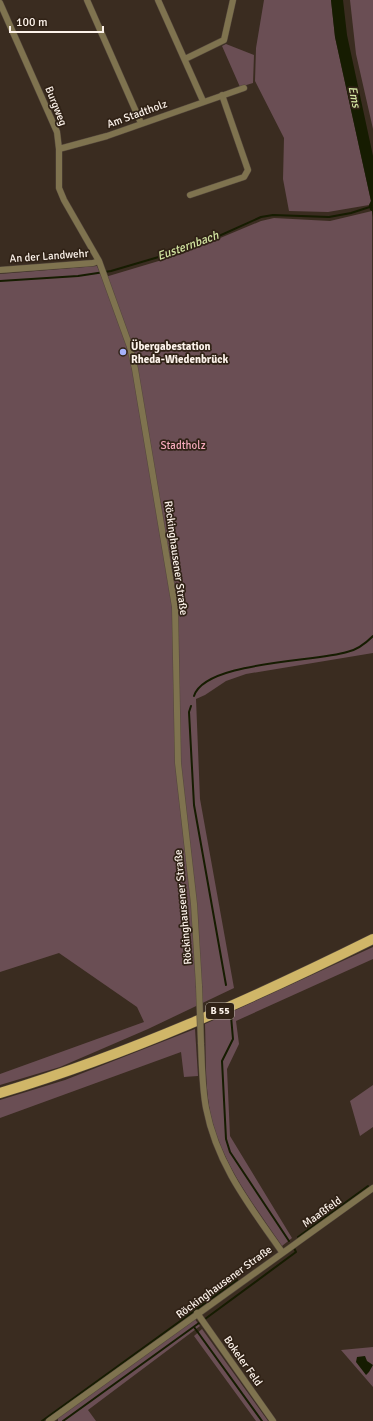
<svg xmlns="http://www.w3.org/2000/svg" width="373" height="1421" viewBox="0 0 373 1421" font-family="Signika,sans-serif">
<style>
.green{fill:#6a4e54}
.water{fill:#161c01}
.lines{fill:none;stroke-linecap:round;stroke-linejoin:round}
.stream{stroke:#161c01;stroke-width:2}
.street-casing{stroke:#55483c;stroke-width:7}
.primary-casing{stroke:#55483c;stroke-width:11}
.street{stroke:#7f734f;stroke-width:6}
.primary{stroke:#d0b668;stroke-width:10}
.street-bridge-casing{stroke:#55483c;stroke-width:7;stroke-linecap:butt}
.street-bridge{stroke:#7f734f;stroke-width:6}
.poi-dot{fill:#a5b1fc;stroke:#302216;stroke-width:1.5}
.labels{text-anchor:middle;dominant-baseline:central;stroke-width:3.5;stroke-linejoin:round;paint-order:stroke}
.shield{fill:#302216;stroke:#bfb4aa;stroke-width:1}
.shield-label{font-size:10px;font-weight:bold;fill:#fcf2ea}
.street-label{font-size:11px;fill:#fcf2ea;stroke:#302216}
.poi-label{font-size:11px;font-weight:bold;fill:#fcf2ea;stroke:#302216;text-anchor:start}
.park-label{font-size:11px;fill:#f4a9ba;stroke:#302216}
.water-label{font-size:12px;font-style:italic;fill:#d1e3a0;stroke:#302216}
</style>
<rect width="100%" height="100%" fill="#3a2c20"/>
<path class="green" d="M 264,0 L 331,0 L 335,37 L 371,201 L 369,205 L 328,212 L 289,211 L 283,179 L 284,138 L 255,81 L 256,48 Z
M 350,0 L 373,0 L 373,129 L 356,54 Z
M 226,44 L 254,55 L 253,83 L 240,87 L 222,46 Z
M 372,211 L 373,653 L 246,674 L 226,681 L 205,695 L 196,699 L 200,799 L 234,988 L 148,1029 L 60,1067 L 0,1085 L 0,1074 L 144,1022 L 137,1007 L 59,953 L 0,972 L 0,274 L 97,266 L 102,278 L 182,254 L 261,221 L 274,218 L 330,221 Z
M 373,947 L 373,959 L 236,1021 L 239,1044 L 227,1069 L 230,1136 L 292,1238 L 282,1246 C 252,1202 218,1159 209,1106 C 205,1079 206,1051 205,1024 Z
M 195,1029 L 198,1076 L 184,1077 L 181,1052 L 0,1118 L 0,1100 L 65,1080 Z
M 373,1085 L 373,1127 L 360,1136 L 350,1101 Z
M 194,1318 L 200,1326 L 88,1410 L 96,1421 L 58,1421 L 58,1417 Z
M 202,1329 L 268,1421 L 256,1421 L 194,1336 Z
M 373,1347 L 373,1387 L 341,1350 Z"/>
<path class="water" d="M 331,0 L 343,0 L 347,35 L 373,156 L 373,217 L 372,211 L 370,210 L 369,205 L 371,201 L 335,37 Z
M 365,1356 L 367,1361 L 373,1365 L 369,1372 L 366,1375 L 356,1362 L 357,1357 Z"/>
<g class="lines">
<path class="stream" d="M 0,281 L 78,276 L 111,271 L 179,251 L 210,240 L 261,217 L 273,215 L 329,217 L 351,213 L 373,206
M 194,696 C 205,661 316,662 347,652 C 357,650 366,643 373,636
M 191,706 L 189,712 L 194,805 L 226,985
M 231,1016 L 233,1039 L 222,1061 L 226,1139 L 230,1152 L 289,1241
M 298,1237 L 368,1186
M 205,1319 L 296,1252 L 294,1248
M 194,1327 L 262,1421
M 42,1421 L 237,1280
M 63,1421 L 199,1323"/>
<defs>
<path id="street" d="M 87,0 L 141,123
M 158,0 L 203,101
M 0,3 L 57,132 L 59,149 L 59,188 L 64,200 L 99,261 L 130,347 L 135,369 L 175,607 L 178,763 L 194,904 L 199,986
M 185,59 L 224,40 L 233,0
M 59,149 L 107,136 L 244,88
M 190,195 L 244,177 L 248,170 L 222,95
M 0,270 L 93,263 L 99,261
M 201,1044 C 202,1065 202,1087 206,1108 C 217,1165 250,1206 282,1252
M 197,1313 L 273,1421
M 49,1421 L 373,1188"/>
<path id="primary" d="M 0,1093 C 129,1054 252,999 373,939"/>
</defs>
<use href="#street" class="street-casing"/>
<use href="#primary" class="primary-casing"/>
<use href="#street" class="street"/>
<use href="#primary" class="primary"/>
<defs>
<path id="street-bridge" d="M 199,986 L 201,1044"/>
</defs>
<use href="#street-bridge" class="street-bridge-casing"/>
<use href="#street-bridge" class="street-bridge"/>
</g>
<circle class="poi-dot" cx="123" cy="352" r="4"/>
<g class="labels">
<rect class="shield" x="206" y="1003" width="28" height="16" rx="3"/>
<g class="shield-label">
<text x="220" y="1011">B 55</text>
</g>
<g class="street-label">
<text transform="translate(56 106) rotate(68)">Burgweg</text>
<text transform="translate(137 114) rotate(-20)">Am Stadtholz</text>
<text transform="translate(49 256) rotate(-4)">An der Landwehr</text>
<text transform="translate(176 558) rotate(82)">Röckinghausener Straße</text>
<text transform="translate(183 907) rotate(-95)">Röckinghausener Straße</text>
<text transform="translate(322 1212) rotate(-35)">Maaßfeld</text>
<text transform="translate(224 1282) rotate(-36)">Röckinghausener Straße</text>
<text transform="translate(243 1361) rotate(55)">Bokeler Feld</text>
</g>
<g class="poi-label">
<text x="131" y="346">Übergabestation<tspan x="131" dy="13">Rheda-Wiedenbrück</tspan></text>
</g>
<g class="park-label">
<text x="183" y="445">Stadtholz</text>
</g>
<g class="water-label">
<text transform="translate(354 97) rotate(79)">Ems</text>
<text transform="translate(188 246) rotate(-20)">Eusternbach</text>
</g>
</g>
<path d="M10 26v6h93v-6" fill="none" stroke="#fcf2ea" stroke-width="2"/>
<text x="16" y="26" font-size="12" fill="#fcf2ea" stroke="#302216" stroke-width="3" paint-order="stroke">100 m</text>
</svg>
